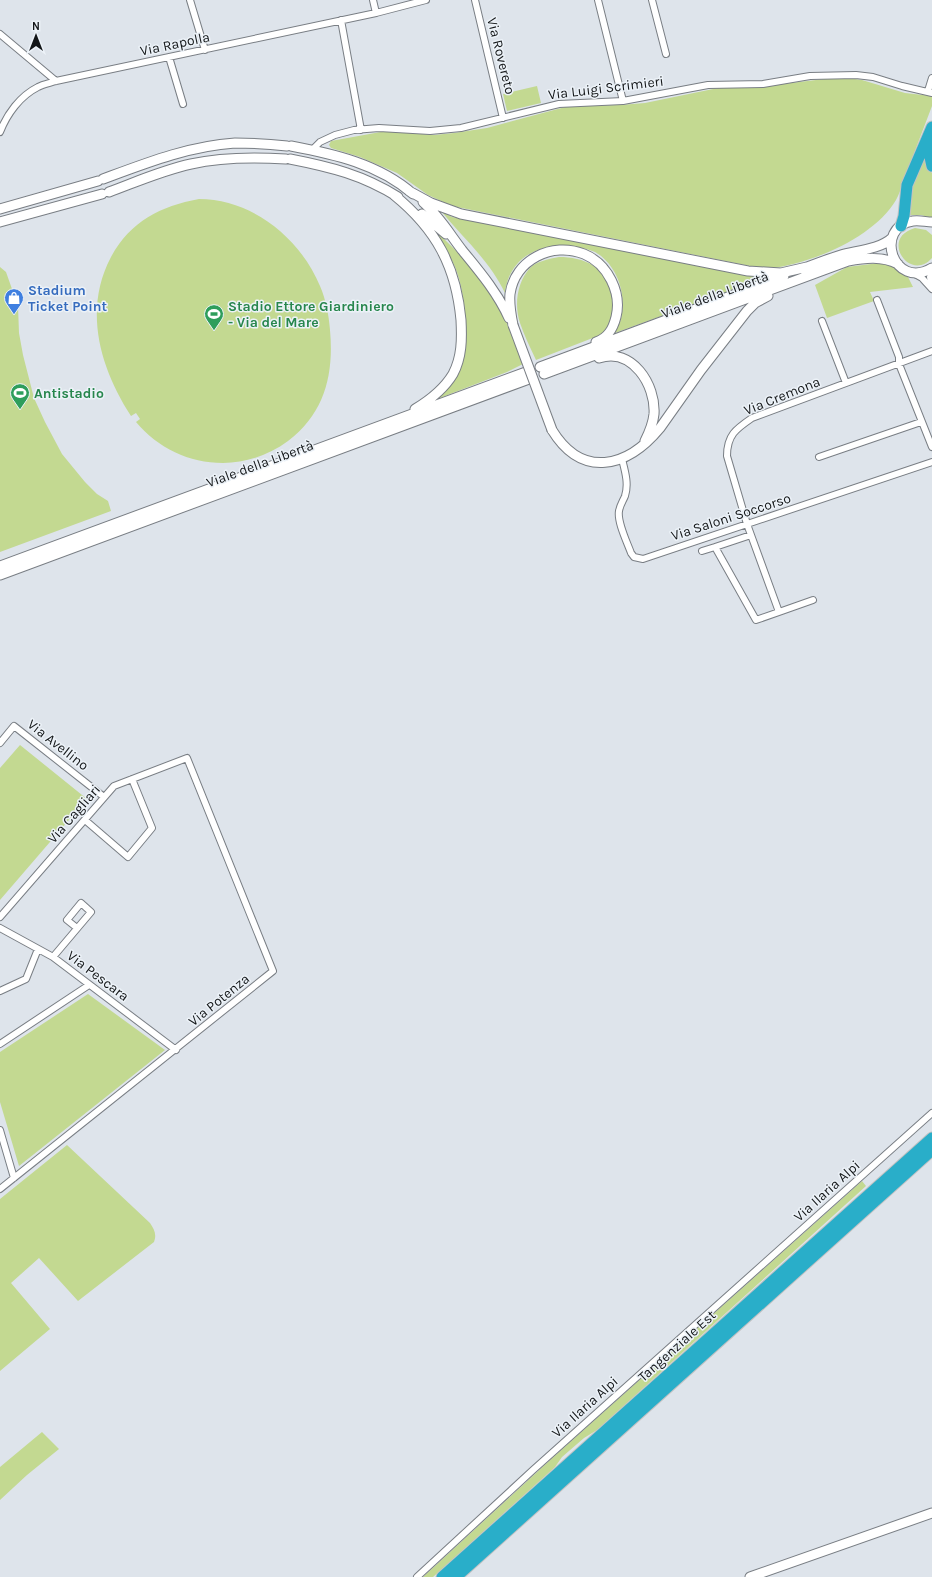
<svg xmlns="http://www.w3.org/2000/svg" width="932" height="1577" viewBox="0 0 932 1577" font-family="Karla,sans-serif">
<style>
.green{fill:#c3d991}
.lines{fill:none;stroke-linecap:round;stroke-linejoin:round}
.street-casing{stroke:#797e84;stroke-width:8}
.secondary-casing{stroke:#797e84;stroke-width:11}
.highway-casing{stroke:#c2c2c3;stroke-width:13}
.street{stroke:#fff;stroke-width:6}
.secondary{stroke:#fff;stroke-width:9}
.highway{stroke:#29aec9;stroke-width:11}
.secondary-bridge-casing{stroke:#797e84;stroke-width:11;stroke-linecap:butt}
.secondary-bridge{stroke:#fff;stroke-width:9}
.labels{text-anchor:middle;dominant-baseline:central;stroke-width:3;stroke-linejoin:round;paint-order:stroke}
.street-label{font-size:14px;fill:#131618;stroke:#ecf2f8}
.shop-label{font-size:14px;font-weight:bold;fill:#366cbe;stroke:#ecf2f8;text-anchor:start}
.leisure-label{font-size:14px;font-weight:bold;fill:#27864d;stroke:#ecf2f8;text-anchor:start}
</style>
<rect width="100%" height="100%" fill="#dee4eb"/>
<path class="green" d="M 841,77 L 862,80 L 905,93 L 932,96 L 932,106 C 924,127 916,148 908,169 C 904,179 901,191 896,200 C 873,239 808,265 765,269 L 452,206 L 428,195 L 397,173 L 360,157 L 331,148 L 329,145 L 331,141 L 386,131 L 434,135 L 454,133 L 487,128 L 569,106 L 620,105 L 645,103 L 718,88 L 774,85 Z
M 537,86 L 541,103 L 507,111 L 503,94 Z
M 925,150 L 929,169 L 932,173 L 932,218 L 921,215 L 908,215 L 909,196 Z
M 199,199 C 252,199 300,238 320,286 C 326,300 329,316 330,330 C 334,374 325,413 288,441 C 269,455 246,463 223,463 C 189,463 158,448 136,422 L 140,419 L 136,413 L 131,416 C 100,368 83,310 111,257 C 130,222 160,206 199,199 Z
M 441,211 L 452,217 L 605,247 L 771,276 L 612,334 C 615,330 619,326 620,322 C 628,297 618,265 595,252 C 588,249 579,247 571,246 C 538,243 509,258 505,293 C 489,260 464,239 441,211 Z
M 915,228 L 926,230 L 932,235 L 932,258 C 910,283 879,238 915,228 Z
M 433,229 C 457,250 487,281 501,309 C 509,327 515,346 523,364 L 507,372 L 432,401 C 442,394 450,387 456,378 C 472,353 466,293 455,267 C 449,253 441,242 433,229 Z
M 559,257 C 571,257 583,259 594,266 C 611,278 620,309 609,328 C 607,330 604,332 603,334 L 536,360 C 530,347 524,335 520,323 C 514,305 517,282 530,268 C 537,261 549,259 559,257 Z
M 887,262 L 908,277 L 913,287 L 870,292 L 874,301 L 827,318 L 815,285 L 847,267 Z
M 0,267 L 6,272 L 18,306 L 19,333 L 23,355 L 34,398 L 45,422 L 62,454 L 85,482 L 97,494 L 108,501 L 111,511 L 0,552 Z
M 20,745 L 87,799 L 0,900 L 0,768 Z
M 88,994 L 165,1050 L 19,1166 L 0,1102 L 0,1052 Z
M 67,1145 L 150,1223 C 154,1229 157,1234 154,1242 L 78,1301 L 39,1258 L 11,1283 L 50,1329 L 0,1371 L 0,1199 Z
M 862,1181 L 866,1186 L 597,1430 L 584,1438 L 562,1457 L 555,1467 L 433,1577 L 423,1577 L 549,1461 Z
M 42,1432 L 59,1449 L 27,1475 L 0,1500 L 0,1467 Z"/>
<g class="lines">
<defs>
<path id="street" d="M 190,0 L 205,50
M 373,0 L 376,13
M 475,0 L 503,118
M 598,0 L 623,101
M 652,0 L 666,54
M 341,20 L 361,130
M 0,34 L 56,81
M 169,57 L 183,104
M 928,91 L 932,78
M 0,132 C 7,114 20,96 38,87 C 43,84 50,83 56,81 L 376,13 L 426,0
M 312,150 L 320,142 L 335,135 L 354,130 L 379,128 L 430,131 L 461,128 L 559,104 L 623,101 L 708,85 L 763,84 L 810,76 L 856,75 L 873,77 L 902,86 L 932,93
M 913,273 L 922,278 L 932,289 L 930,277 L 932,272
M 877,300 L 899,357 L 899,364 L 932,447
M 822,321 L 846,383
M 819,457 L 921,422
M 622,459 C 625,471 629,484 625,496 C 623,501 620,505 619,511 C 617,522 627,542 631,553 L 634,557 L 643,559 L 932,462
M 751,535 L 715,547 L 756,620 L 779,612 L 747,524 L 727,456 C 727,435 736,429 752,418 L 932,351
M 702,551 L 715,547
M 779,612 L 813,600
M 0,743 L 14,726 L 104,797
M 85,820 L 128,857 L 152,828 L 132,779
M 0,917 L 114,786 L 187,758 L 273,971 L 0,1189
M 0,928 L 53,957 L 176,1050
M 53,957 L 91,912 L 81,903 L 67,920 L 77,928
M 0,991 L 26,979 L 38,949
M 0,1044 L 89,985
M 0,1130 L 14,1178
M 417,1577 L 533,1470 L 932,1113"/>
<path id="secondary" d="M 291,146 C 334,154 379,164 413,194
M 290,159 C 331,167 363,175 398,197
M 103,179 C 146,163 189,146 235,143 C 253,143 270,144 287,146
M 409,191 L 431,203 L 461,214 L 748,271 L 781,273 L 807,267
M 109,192 C 136,182 163,170 191,164 C 222,157 254,157 286,159
M 394,195 C 436,229 456,266 461,320 C 462,339 462,357 453,374 C 444,389 430,400 415,409
M 423,202 C 439,216 449,233 462,250 C 480,272 497,292 509,318
M 0,209 L 98,181
M 422,214 L 446,234
M 0,222 L 102,194
M 932,222 C 926,222 920,220 913,221 C 873,227 893,291 932,268
M 802,269 C 815,264 828,259 841,255 C 855,251 881,249 892,238
M 513,325 C 511,315 509,304 510,294 C 515,260 552,241 584,254 C 608,264 622,293 616,317 C 613,329 608,338 596,342
M 599,358 C 632,347 656,385 654,414 C 653,424 649,433 645,441
M 540,367 L 784,276
M 544,374 L 848,261 C 865,258 882,256 898,264
M 552,430 C 582,479 627,468 660,428 L 701,370 L 747,311 L 755,303 L 768,296
M 0,566 L 526,372
M 0,575 L 529,379
M 750,1577 L 932,1513"/>
<path id="highway" d="M 932,137 L 930,157 L 932,166
M 901,226 L 904,216 L 907,185 L 932,127
M 442,1577 L 932,1138
M 456,1577 L 932,1150"/>
</defs>
<use href="#street" class="street-casing"/>
<use href="#secondary" class="secondary-casing"/>
<use href="#highway" class="highway-casing"/>
<use href="#street" class="street"/>
<use href="#secondary" class="secondary"/>
<use href="#highway" class="highway"/>
<defs>
<path id="secondary-bridge" d="M 513,325 L 552,430"/>
</defs>
<use href="#secondary-bridge" class="secondary-bridge-casing"/>
<use href="#secondary-bridge" class="secondary-bridge"/>
</g>
<defs>
<symbol id="shop-pin" viewBox="-11 -11 22 30"><path d="M0 17L-7.5 6A9.5 9.5 0 1 1 7.5 6Z" fill="#3f7fe0" stroke="#ecf2f8"/><path d="M-5-2.5h2.3a2.7 3.5 0 0 1 5.4 0H5L5.5 6h-11ZM-1.5-2.5h3a1.5 2.3 0 0 0-3 0Z" fill="#fff"/></symbol>
<symbol id="stadium-pin" viewBox="-11 -11 22 30"><path d="M0 17L-7.5 6A9.5 9.5 0 1 1 7.5 6Z" fill="#2e9e5b" stroke="#ecf2f8"/><path d="M0-5a6.5 5 0 1 0 0 10a6.5 5 0 1 0 0-10ZM-3.5-1.8h7v3.6h-7Z" fill="#fff"/></symbol>
</defs>
<g fill-rule="evenodd">
<use href="#shop-pin" x="3" y="287" width="22" height="30"/>
<use href="#stadium-pin" x="203" y="303" width="22" height="30"/>
<use href="#stadium-pin" x="9" y="382" width="22" height="30"/>
</g>
<g class="labels">
<g class="street-label">
<text transform="translate(175 44) rotate(-12)">Via Rapolla</text>
<text transform="translate(501 56) rotate(76)">Via Rovereto</text>
<text transform="translate(606 88) rotate(-7)">Via Luigi Scrimieri</text>
<text transform="translate(715 295) rotate(-20)">Viale della Libertà</text>
<text transform="translate(782 396) rotate(-22)">Via Cremona</text>
<text transform="translate(260 464) rotate(-20)">Viale della Libertà</text>
<text transform="translate(731 517) rotate(-18)">Via Saloni Soccorso</text>
<text transform="translate(58 745) rotate(38)">Via Avellino</text>
<text transform="translate(74 814) rotate(-49)">Via Cagliari</text>
<text transform="translate(98 976) rotate(37)">Via Pescara</text>
<text transform="translate(219 1000) rotate(-39)">Via Potenza</text>
<text transform="translate(827 1191) rotate(-42)">Via Ilaria Alpi</text>
<text transform="translate(677 1346) rotate(-42)">Tangenziale Est</text>
<text transform="translate(585 1407) rotate(-42)">Via Ilaria Alpi</text>
</g>
<g class="shop-label">
<text x="28" y="290">Stadium<tspan x="28" dy="16">Ticket Point</tspan></text>
</g>
<g class="leisure-label">
<text x="228" y="306">Stadio Ettore Giardiniero<tspan x="228" dy="16">- Via del Mare</tspan></text>
<text x="34" y="393">Antistadio</text>
</g>
</g>
<g transform="translate(36 36)" stroke="#ecf2f8" stroke-width="3" paint-order="stroke">
<path d="M0-3L7 15L0 10L-7 15Z" fill="#131618"/>
<text y="-6" font-size="11" font-weight="bold" text-anchor="middle" fill="#131618">N</text>
</g>
</svg>
